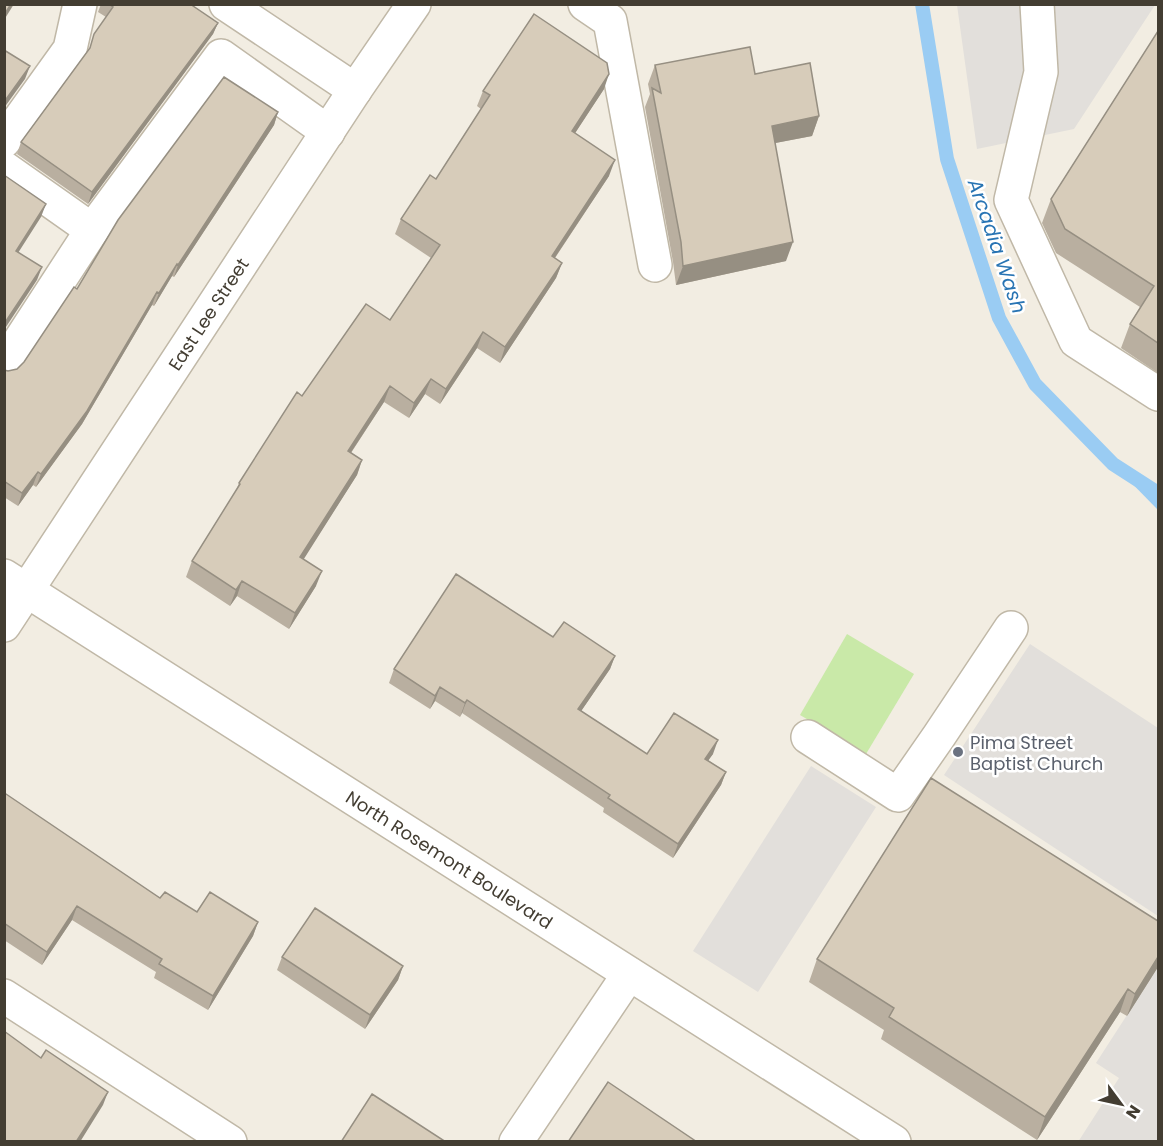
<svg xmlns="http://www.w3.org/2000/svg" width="1163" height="1146" viewBox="0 0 1163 1146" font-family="Poppins,sans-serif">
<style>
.green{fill:#c9e9a8}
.parking{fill:#e2dfdb}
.water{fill:#9accf3}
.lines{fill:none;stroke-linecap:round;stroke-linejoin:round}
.stream{stroke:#9accf3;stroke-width:14}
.minor-casing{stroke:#c0b8a7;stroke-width:36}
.minor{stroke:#fff;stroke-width:33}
.wall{fill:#b9afa0}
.shaded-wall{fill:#968f82}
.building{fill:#d7ccba;stroke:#968f82;stroke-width:1.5}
.worship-dot{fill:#6b7280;stroke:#fff;stroke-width:2}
.labels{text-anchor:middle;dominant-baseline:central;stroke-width:5;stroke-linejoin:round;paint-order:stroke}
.street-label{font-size:18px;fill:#433d32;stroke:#fff}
.worship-label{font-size:18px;fill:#5b616d;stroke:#fff;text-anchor:start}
.water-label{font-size:20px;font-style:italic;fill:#2874b3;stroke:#fff}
</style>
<rect width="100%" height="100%" fill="#f2ede2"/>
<path class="green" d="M 847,634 L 914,674 L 866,754 L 800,715 Z"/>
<path class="parking" d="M 957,5 L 1155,5 L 1074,129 L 977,149 Z
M 1030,644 L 1158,728 L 1158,916 L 944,775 Z
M 811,766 L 876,807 L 758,992 L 693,951 Z
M 1158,967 L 1158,1141 L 1078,1142 L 1119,1078 L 1096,1063 Z"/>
<path class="water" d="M 1113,464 L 1158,486 L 1158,510 Z"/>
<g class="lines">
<path class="stream" d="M 922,4 L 947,159 L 999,318 L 1035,384 L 1113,464 L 1158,493"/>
<defs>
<g id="minor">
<path d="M 226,4 L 355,90"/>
<path d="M 585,4 L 610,21 L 655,265"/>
<path d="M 1037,4 L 1041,72 L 1011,200 L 1076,341 L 1158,394"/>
<path d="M 4,141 L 70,49 L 80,4"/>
<path d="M 4,168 L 92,230"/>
<path d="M 4,365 L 92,230 L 221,56 L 328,132"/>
<path id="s1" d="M 4,576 L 894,1142"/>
<path id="s2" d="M 4,625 L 355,90 L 414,4"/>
<path d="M 808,737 L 898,795 L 939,736 L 1011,628"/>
<path d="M 4,996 L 230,1142"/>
<path d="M 516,1142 L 629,974"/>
</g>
</defs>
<use href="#minor" class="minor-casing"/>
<use href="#minor" class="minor"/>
</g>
<path class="wall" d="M 101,4 L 190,4 L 218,23 L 213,34 L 88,204 L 17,154 L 21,142 L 89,49 L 106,17 L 98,12 Z
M 1158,31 L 1158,373 L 1121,348 L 1130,324 L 1140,307 L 1056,253 L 1042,223 L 1051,199 Z
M 655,65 L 755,74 L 819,116 L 812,136 L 775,143 L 786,261 L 676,285 L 673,262 L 645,107 L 650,94 L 648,84 Z
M 604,89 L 575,133 L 609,176 L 555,258 L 562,263 L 556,278 L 500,363 L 477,348 L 440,404 L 425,394 L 409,418 L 384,402 L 351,453 L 362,460 L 357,475 L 303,559 L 316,586 L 289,629 L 237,596 L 230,606 L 186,577 L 192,561 L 236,491 L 239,483 L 302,396 L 390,320 L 431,258 L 395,234 L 401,219 L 436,179 L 481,109 L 477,106 L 483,91 Z
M 278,112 L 274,125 L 174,277 L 172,276 L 154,306 L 152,305 L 82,424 L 36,487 L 33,485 L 18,506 L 4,497 L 4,370 L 8,371 L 17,369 L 24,362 L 77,289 Z
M 553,637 L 615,656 L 610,669 L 581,711 L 647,754 L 713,754 L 708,760 L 726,772 L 721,785 L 673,858 L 603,812 L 604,808 L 462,713 L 460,717 L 435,701 L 430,709 L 389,683 L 394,669 Z
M 4,796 L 160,898 L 197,912 L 258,922 L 253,936 L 208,1010 L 154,978 L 156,972 L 72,920 L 42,965 L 4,940 Z
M 282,957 L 403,966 L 398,980 L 365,1029 L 277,970 Z
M 817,959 L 1158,967 L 1127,1016 L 1120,1012 L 1037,1140 L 881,1039 L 884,1030 L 809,982 Z"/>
<path class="shaded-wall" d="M 11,4 L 14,4 L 4,20 L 4,15 Z
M 218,23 L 213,34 L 88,204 L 92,192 Z
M 30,66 L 25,79 L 4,108 L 4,102 Z
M 609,74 L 604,89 L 566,147 L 572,131 Z
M 278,112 L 274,125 L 174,277 L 178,265 Z
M 819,116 L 812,136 L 765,145 L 772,126 Z
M 615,160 L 609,176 L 546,271 L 552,256 Z
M 46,204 L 41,217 L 11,264 L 16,251 Z
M 793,242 L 786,261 L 676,285 L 683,266 Z
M 562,263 L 556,278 L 500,363 L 505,347 Z
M 177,264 L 172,276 L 154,306 L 159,293 Z
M 42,267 L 37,280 L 4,330 L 4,324 Z
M 157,292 L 152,305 L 82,424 L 36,487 L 41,474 Z
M 483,332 L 477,348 L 440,404 L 446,389 Z
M 431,379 L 425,394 L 409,418 L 414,403 Z
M 390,386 L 384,402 L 342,466 L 348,451 Z
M 362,460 L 357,475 L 295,573 L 300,557 Z
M 38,472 L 33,485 L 18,506 L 22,493 Z
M 322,571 L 316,586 L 289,629 L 295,613 Z
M 242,581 L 237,596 L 230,606 L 236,590 Z
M 615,656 L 610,669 L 573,723 L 578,709 Z
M 440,687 L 435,701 L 430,709 L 435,696 Z
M 467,700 L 462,713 L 460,717 L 465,703 Z
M 718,740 L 713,754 L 700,772 L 705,759 Z
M 726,772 L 721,785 L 673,858 L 678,844 Z
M 77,906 L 72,920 L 42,965 L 47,952 Z
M 258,922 L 253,936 L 208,1010 L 213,996 Z
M 1158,957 L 1158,967 L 1127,1016 L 1135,994 Z
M 403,966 L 398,980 L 365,1029 L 370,1015 Z
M 1128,989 L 1120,1012 L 1037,1140 L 1045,1117 Z
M 108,1092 L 103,1105 L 80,1142 L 76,1142 Z"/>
<path class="building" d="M 4,4 L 11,4 L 4,15 Z
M 109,4 L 190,4 L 218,23 L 92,192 L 21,142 L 90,48 L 94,34 L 113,7 Z
M 534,14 L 607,63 L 609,74 L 572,131 L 615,160 L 552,256 L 562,263 L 505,347 L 483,332 L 446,389 L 431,379 L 414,403 L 390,386 L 348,451 L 362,460 L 300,557 L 322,571 L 295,613 L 242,581 L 236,590 L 192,561 L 240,484 L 239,483 L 297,392 L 302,396 L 366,304 L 390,320 L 440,245 L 401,219 L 430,175 L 436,179 L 490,95 L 483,91 Z
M 1158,31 L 1158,343 L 1130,324 L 1154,286 L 1065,229 L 1051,199 Z
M 750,47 L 755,74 L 810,63 L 819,116 L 772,126 L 793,242 L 683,266 L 681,242 L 652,88 L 661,93 L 655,65 Z
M 4,50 L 30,66 L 4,102 Z
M 224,77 L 278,112 L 178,265 L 177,264 L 159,293 L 157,292 L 87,411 L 41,474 L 38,472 L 22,493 L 4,481 L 4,370 L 8,371 L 17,369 L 24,362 L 74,287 L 77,289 L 118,220 Z
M 4,175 L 46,204 L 16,251 L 42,267 L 4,324 Z
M 456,574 L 553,637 L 564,622 L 615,656 L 578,709 L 647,754 L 674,713 L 718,740 L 705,759 L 726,772 L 678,844 L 608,798 L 610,795 L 467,700 L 465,703 L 440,687 L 435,696 L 394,669 Z
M 931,778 L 1158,921 L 1158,957 L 1135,994 L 1128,989 L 1045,1117 L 889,1017 L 894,1008 L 817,959 Z
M 6,794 L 160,898 L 165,892 L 197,912 L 210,892 L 258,922 L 213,996 L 159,964 L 162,959 L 77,906 L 47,952 L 4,923 L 4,796 Z
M 315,908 L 403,966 L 370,1015 L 282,957 Z
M 4,1031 L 41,1058 L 46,1050 L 108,1092 L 76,1142 L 4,1142 Z
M 608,1082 L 697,1142 L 568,1142 Z
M 372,1094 L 446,1142 L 341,1142 Z"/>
<circle class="worship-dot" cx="958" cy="752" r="6"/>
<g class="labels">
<g class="street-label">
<text stroke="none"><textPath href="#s2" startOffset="372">East Lee Street</textPath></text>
<text stroke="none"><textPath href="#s1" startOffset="528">North Rosemont Boulevard</textPath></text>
</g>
<g class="worship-label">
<text x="970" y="742">Pima Street<tspan x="970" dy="21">Baptist Church</tspan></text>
</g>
<g class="water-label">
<text transform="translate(997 246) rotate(71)">Arcadia Wash</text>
</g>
</g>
<rect width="1163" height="1146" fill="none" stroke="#433d32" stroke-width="12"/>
<g transform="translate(1121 1104) rotate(123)" stroke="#ffffff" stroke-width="4.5" paint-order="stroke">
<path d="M0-4.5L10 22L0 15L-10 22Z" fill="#433d32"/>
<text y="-9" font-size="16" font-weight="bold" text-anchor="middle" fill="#433d32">N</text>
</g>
</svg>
